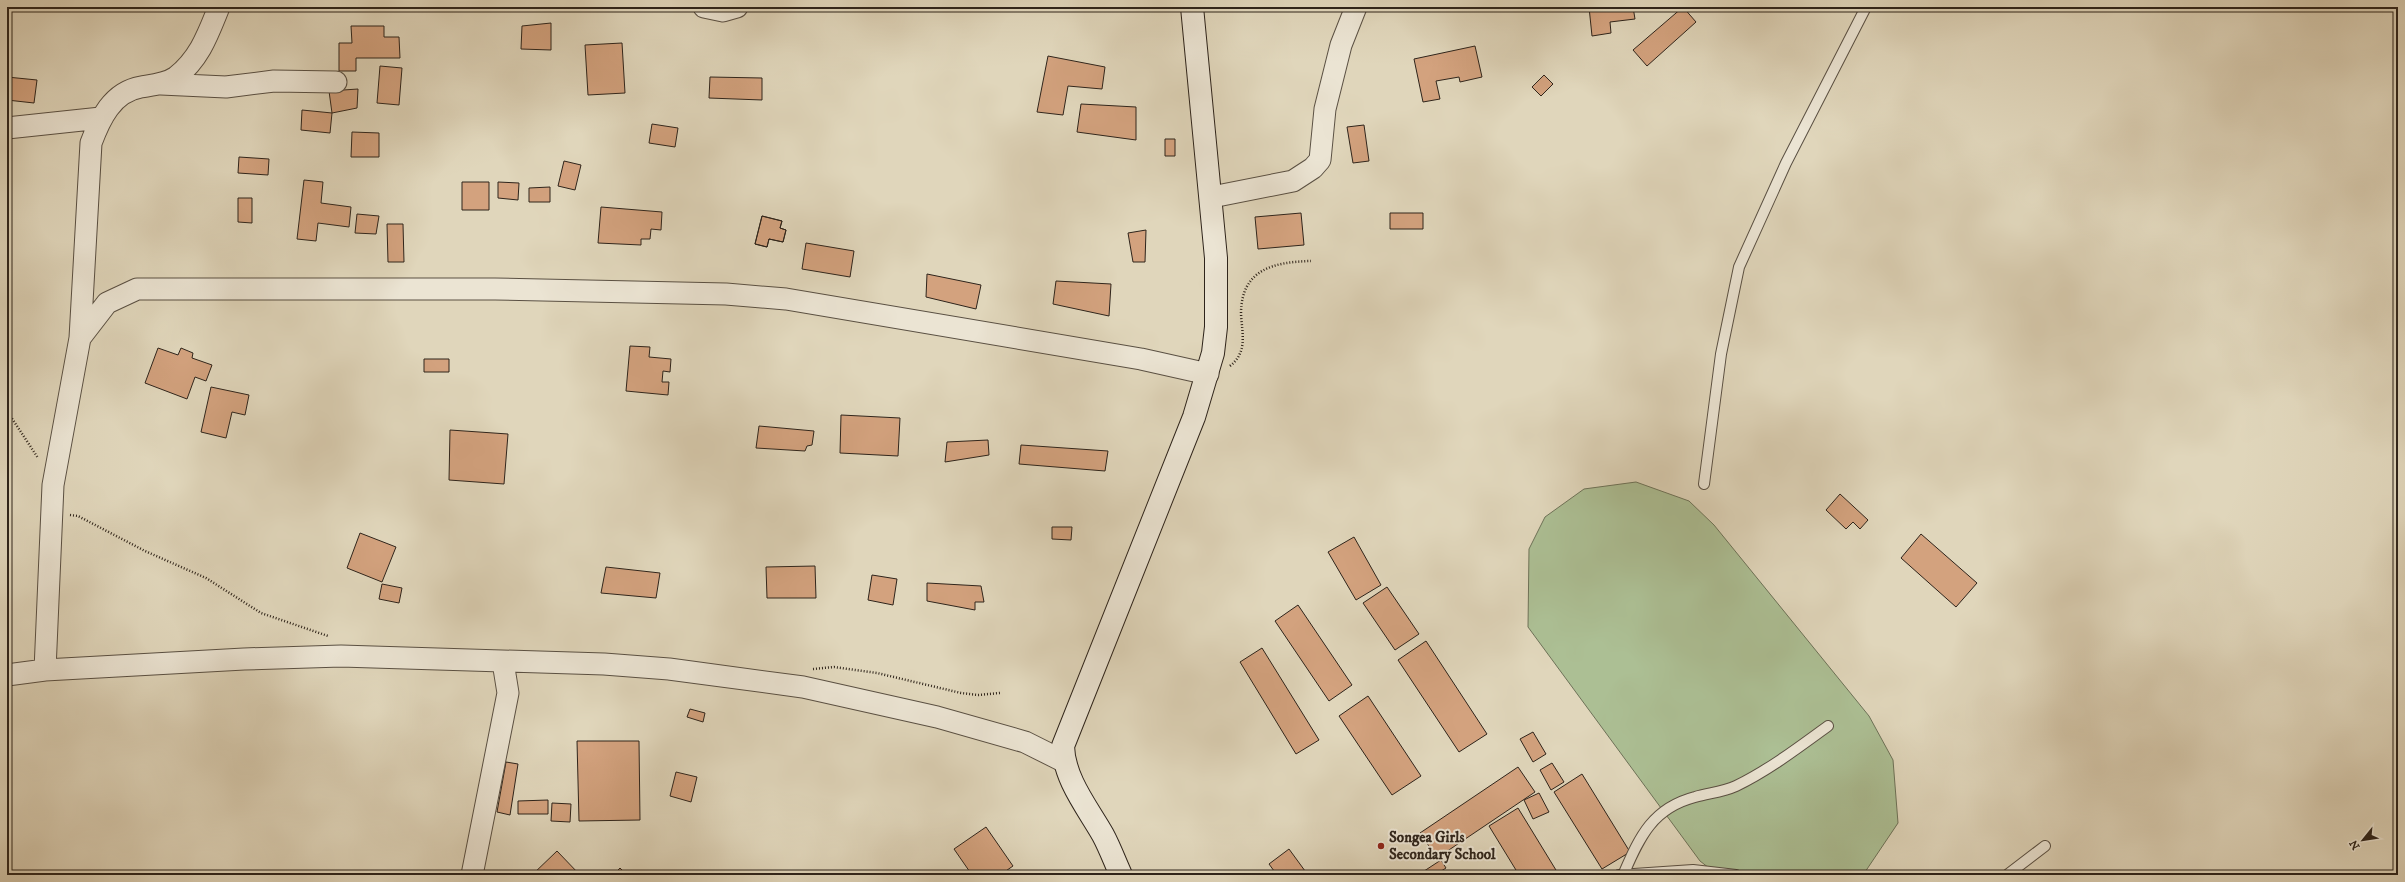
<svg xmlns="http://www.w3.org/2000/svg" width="2405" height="882" viewBox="0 0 2405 882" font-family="'IM FELL DW Pica',serif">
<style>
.green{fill:#acbf94;stroke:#6d7258}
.building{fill:#d3a27e;stroke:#2e241b}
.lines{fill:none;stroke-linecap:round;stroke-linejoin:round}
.lane-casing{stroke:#5a5043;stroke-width:12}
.street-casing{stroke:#5a5043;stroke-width:23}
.secondary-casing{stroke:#2e241b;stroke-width:24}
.path{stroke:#2e241b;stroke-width:2.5;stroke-dasharray:1 2;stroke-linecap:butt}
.lane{stroke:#ebe4d3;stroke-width:10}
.street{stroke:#ebe4d3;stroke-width:21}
.secondary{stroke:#ebe4d3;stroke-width:22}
.poi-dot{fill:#8f2418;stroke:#ebe4d3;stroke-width:1.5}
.labels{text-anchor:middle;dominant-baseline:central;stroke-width:4;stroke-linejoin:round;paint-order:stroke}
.poi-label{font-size:15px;font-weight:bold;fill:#2e241b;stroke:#ebe4d3;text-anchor:start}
</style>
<rect width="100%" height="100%" fill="#e0d6bb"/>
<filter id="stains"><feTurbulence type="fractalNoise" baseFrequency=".005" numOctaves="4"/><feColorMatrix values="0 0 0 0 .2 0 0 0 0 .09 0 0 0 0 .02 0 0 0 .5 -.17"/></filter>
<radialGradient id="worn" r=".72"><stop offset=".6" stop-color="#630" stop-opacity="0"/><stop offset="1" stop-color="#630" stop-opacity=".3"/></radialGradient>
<path class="green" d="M 1636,482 L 1689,501 L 1714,525 L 1869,716 L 1893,760 L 1898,823 L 1863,875 L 1718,875 L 1700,861 L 1528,627 L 1529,549 L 1545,517 L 1584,489 Z"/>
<path class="building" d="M 1589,7 L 1633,7 L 1635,19 L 1610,22 L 1611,33 L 1592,36 Z
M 1683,7 L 1696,22 L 1647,66 L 1633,50 Z
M 551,23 L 551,50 L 521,49 L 522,26 Z
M 351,26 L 384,26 L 384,37 L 399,37 L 400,58 L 356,58 L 356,71 L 339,71 L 339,43 L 352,43 Z
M 622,43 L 625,93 L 588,95 L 585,45 Z
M 1475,46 L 1482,77 L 1460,82 L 1459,77 L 1436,81 L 1440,99 L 1423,102 L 1414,59 Z
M 1048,56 L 1105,67 L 1102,89 L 1068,86 L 1063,115 L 1037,112 Z
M 380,66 L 402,68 L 399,105 L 377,103 Z
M 1544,75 L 1553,84 L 1541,96 L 1532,87 Z
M 7,77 L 37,80 L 34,103 L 7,100 Z
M 710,77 L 762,78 L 762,100 L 709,98 Z
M 358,89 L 357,108 L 332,113 L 329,91 Z
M 1081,104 L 1136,107 L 1136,140 L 1077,132 Z
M 302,110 L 332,113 L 330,133 L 301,130 Z
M 652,124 L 678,128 L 675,147 L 649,143 Z
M 1364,125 L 1369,161 L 1353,163 L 1347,127 Z
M 352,132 L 379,133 L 379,157 L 351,157 Z
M 1165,139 L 1175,139 L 1175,156 L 1165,156 Z
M 239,157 L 269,159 L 268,175 L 238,173 Z
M 564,161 L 581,165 L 575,190 L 558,186 Z
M 304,180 L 323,182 L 321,203 L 351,207 L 349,227 L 318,223 L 316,241 L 297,239 Z
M 462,182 L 489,182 L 489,210 L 462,210 Z
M 498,182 L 519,183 L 518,200 L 498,198 Z
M 550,187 L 550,202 L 529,202 L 529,188 Z
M 238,198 L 252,198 L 252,223 L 238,222 Z
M 601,207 L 662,212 L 661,230 L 651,229 L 650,239 L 641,239 L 641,245 L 598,243 Z
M 1301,213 L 1304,245 L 1258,249 L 1255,217 Z
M 1390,213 L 1423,213 L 1423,229 L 1390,229 Z
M 357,214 L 379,216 L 376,234 L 355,233 Z
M 762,216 L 782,221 L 780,228 L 786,230 L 783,242 L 769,239 L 767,247 L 755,244 Z
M 762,216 L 782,221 L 780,228 L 786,230 L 783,242 L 769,239 L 767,247 L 755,244 Z
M 387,224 L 403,224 L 404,262 L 388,262 Z
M 1146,230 L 1145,262 L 1133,262 L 1128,233 Z
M 806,243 L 854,251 L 850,277 L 802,269 Z
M 927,274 L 981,285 L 976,309 L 926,297 Z
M 1056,281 L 1111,284 L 1109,316 L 1053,304 Z
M 630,346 L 650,347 L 649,357 L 671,359 L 670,372 L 663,371 L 662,382 L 669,382 L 668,395 L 626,391 Z
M 158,348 L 178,355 L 181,348 L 193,353 L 192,358 L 212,365 L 206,381 L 195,377 L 187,399 L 145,383 Z
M 424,359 L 449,359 L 449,372 L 424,372 Z
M 211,387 L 249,395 L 245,415 L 232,412 L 226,438 L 201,432 Z
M 841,415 L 900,418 L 898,456 L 840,453 Z
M 759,426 L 814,431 L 812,445 L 807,446 L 805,451 L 756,448 Z
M 450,430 L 508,434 L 504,484 L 449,480 Z
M 988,440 L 989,455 L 945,462 L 947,442 Z
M 1021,445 L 1108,451 L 1105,471 L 1019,464 Z
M 1840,494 L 1868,520 L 1860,529 L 1853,522 L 1846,529 L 1826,510 Z
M 1052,527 L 1072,527 L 1071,540 L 1052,539 Z
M 360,533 L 396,547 L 382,582 L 347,568 Z
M 1921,534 L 1977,583 L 1956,607 L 1901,558 Z
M 1354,537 L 1381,585 L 1356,600 L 1328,552 Z
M 815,566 L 816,598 L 767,598 L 766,567 Z
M 606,567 L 660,573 L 656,598 L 601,593 Z
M 872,575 L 897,579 L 893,605 L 868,600 Z
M 927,583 L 981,586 L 984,602 L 975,602 L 975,610 L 927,601 Z
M 382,584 L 402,588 L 399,603 L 379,599 Z
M 1387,587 L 1419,634 L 1395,650 L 1363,603 Z
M 1298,605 L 1352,685 L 1329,701 L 1275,621 Z
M 1426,641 L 1487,734 L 1459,752 L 1398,660 Z
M 1262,648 L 1319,740 L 1296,754 L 1240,662 Z
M 1368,696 L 1421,776 L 1392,795 L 1339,716 Z
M 690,709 L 705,713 L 703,722 L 687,717 Z
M 1533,732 L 1546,754 L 1533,762 L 1520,739 Z
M 577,741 L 639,741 L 640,820 L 579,821 Z
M 506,762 L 518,764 L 510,815 L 497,812 Z
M 1552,763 L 1564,782 L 1551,790 L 1540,770 Z
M 1518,767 L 1535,792 L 1437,858 L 1420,833 Z
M 676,772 L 697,777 L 691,802 L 670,796 Z
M 1582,774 L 1630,852 L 1602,869 L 1554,792 Z
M 1539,793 L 1549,812 L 1533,819 L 1524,800 Z
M 548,800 L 548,814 L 518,814 L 518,801 Z
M 552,803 L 571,804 L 570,822 L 551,821 Z
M 1518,808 L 1559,875 L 1519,875 L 1489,826 Z
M 986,827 L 1013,866 L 1000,875 L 972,875 L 954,849 Z
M 1289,849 L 1308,875 L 1277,875 L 1269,864 Z
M 557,851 L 580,875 L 532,875 Z
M 1441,860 L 1446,868 L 1435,875 L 1418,875 Z
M 620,868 L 627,875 L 613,875 Z"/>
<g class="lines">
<defs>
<path id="lane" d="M 1704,484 L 1721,354 L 1739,267 L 1786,163 L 1866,7
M 1624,873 C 1640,836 1653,808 1695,797 C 1709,793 1723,792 1736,786 C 1769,770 1799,747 1828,726
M 1619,875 L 1693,870 L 1736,875
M 2007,875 L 2045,846"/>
<path id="street" d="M 704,7 L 723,11 L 737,7
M 161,84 L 226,87 L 274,81 L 336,82
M 7,128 L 101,118
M 1212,197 L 1293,181 L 1313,168 L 1320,160 L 1325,109 L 1341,45 L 1356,7
M 80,338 L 107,303 L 137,289 L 495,289 L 726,294 L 786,299 L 1141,359 L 1208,374
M 45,670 L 53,485 L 80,338 L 91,143 C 100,119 112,92 141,87 C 153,85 166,84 176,77 C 200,58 208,34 219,7
M 7,675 L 45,670 L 244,659 L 341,656 L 604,664 L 669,669 L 803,687 L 937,717 L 1025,742 L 1063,761
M 472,875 L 508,693 L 503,662"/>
<path id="secondary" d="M 1121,875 C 1115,862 1110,848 1103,835 C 1087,807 1064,779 1063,746 L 1194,417 L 1213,353 L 1216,327 L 1216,258 L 1192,7"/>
</defs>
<use href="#lane" class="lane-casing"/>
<use href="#street" class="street-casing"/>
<use href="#secondary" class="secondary-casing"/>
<path class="path" d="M 1230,366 C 1248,352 1242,333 1241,314 C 1241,269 1274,262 1311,261
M 7,411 L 38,458
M 70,515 L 78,516 L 145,551 L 206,578 L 261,613 L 328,636
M 813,669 L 834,667 L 877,673 L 961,693 L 978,695 L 1000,693"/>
<use href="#lane" class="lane"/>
<use href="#street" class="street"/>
<use href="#secondary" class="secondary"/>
</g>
<circle class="poi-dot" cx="1381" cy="846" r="4"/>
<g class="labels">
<g class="poi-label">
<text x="1389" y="837">Songea Girls<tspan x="1389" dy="17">Secondary School</tspan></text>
</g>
</g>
<rect width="2405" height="882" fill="none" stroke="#e0d6bb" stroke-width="24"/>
<rect x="8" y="8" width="2389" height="866" fill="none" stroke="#2e241b" stroke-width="2"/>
<rect x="12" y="12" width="2381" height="858" fill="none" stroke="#2e241b"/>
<g transform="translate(2363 840) rotate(240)" stroke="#ebe4d3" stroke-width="3" paint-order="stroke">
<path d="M0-3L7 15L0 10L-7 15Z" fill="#2e241b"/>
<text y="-6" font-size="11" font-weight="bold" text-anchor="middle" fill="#2e241b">N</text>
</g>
<rect width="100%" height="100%" filter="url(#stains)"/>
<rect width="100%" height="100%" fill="url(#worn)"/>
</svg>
